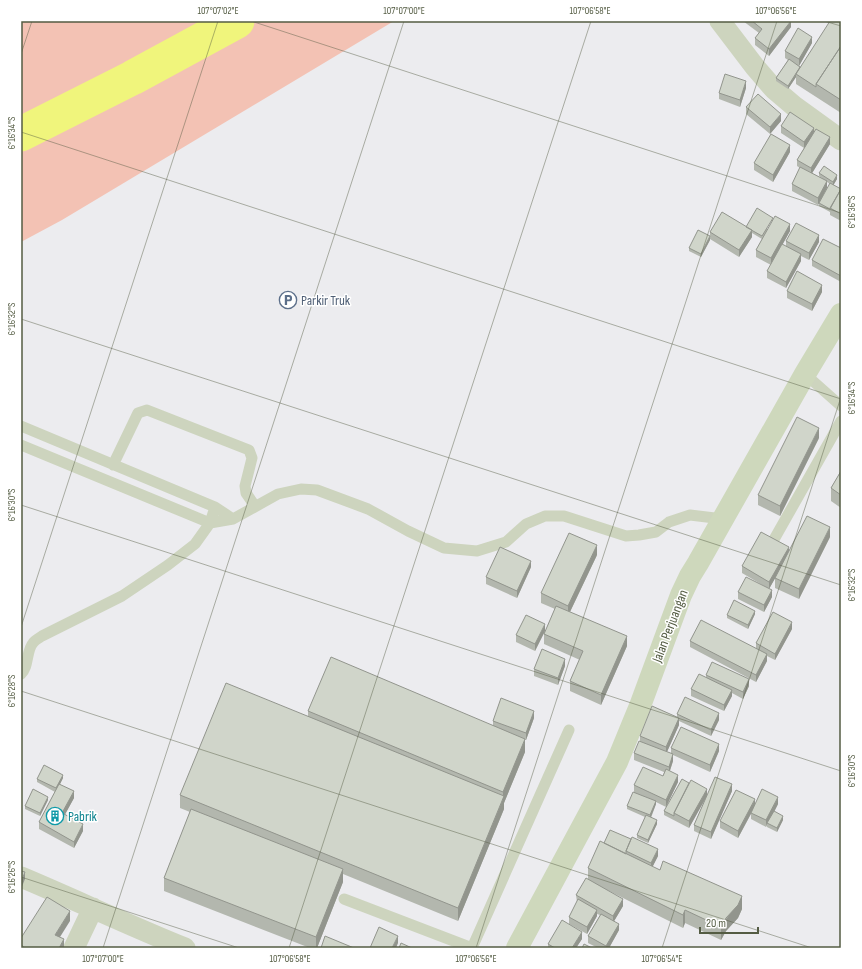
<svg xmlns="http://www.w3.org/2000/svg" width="862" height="969" viewBox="0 0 862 969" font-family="'Sofia Sans Condensed',sans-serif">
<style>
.green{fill:#f3c2b4}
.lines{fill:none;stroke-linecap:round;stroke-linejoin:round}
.river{stroke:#f0f57c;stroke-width:35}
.lane{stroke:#cdd4be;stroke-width:11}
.street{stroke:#cdd4be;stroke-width:21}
.secondary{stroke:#ced8bc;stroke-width:22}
.wall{fill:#b3b7ae}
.shaded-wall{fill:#92958d}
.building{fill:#d0d5ca;stroke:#92958d}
.ticks{fill:none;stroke:#545c43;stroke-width:1;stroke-opacity:0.45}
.labels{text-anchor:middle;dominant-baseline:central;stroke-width:3;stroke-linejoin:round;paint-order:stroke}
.service-label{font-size:14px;fill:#4e5e75;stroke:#fff;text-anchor:start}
.street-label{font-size:14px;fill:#545c43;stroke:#fff}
.culture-label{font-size:14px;fill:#0d838f;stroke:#fff;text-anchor:start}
.neatline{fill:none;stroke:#545c43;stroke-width:1.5}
.ticks-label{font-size:10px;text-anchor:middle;fill:#545c43}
</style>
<rect width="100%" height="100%" fill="#ececef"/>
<path class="green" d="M 21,21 L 394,21 L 62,220 L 21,242 L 21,134 L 97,94 L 21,131 Z"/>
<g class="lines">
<path class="river" d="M 21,134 L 132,78 L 237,21"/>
<path class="lane" d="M 805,374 L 841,406
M 21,426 L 215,507 L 233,519
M 21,445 L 210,523 L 233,519 L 278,494 L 301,489 L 317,490 L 368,509 L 408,531 L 444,548 L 477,551 L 506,542 L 526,524 L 545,516 L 564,516 L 626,536 L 639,535 L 656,532 L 669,522 L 690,515 L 723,519
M 113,465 L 138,413 L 147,410 L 249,450 L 252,458 L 245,486 L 246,493 L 255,506
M 772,543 L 841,421
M 21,674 C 29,667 26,651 33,643 C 35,640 39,638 42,636 L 122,596 L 168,565 L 195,544 L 210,523 L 215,507
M 344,899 L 472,948
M 472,948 L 569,730"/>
<path class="street" d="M 720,21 L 755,67 L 774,89 L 794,106 L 841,140
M 21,877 C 76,900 130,926 185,948
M 74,948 L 93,908"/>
<path class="secondary" d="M 517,948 L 617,762 L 640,706 L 681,595 L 690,576 L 698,563 L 805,374 L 841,314"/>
</g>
<path class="wall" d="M 743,21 L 791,21 L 791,27 L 769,56 L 755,45 L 755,38 L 759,33 Z
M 841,21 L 841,113 L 796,84 L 796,77 L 788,89 L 776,81 L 776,78 L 788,60 L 785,58 L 785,51 L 812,43 L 799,66 L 800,67 Z
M 746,88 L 740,107 L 719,99 L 719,93 Z
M 746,107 L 781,121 L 770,134 L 746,114 Z
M 781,126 L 814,132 L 830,144 L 812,173 L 823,179 L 819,176 L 819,173 L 837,179 L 833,185 L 840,189 L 840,187 L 841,185 L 841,221 L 830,215 L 830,212 L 819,206 L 819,203 L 830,184 L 827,182 L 827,188 L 818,205 L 792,191 L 792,184 L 800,168 L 797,166 L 797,160 L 804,148 L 781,133 Z
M 790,152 L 773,182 L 754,170 L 754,163 Z
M 746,227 L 790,231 L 780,249 L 786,246 L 786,241 L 819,242 L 809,260 L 801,256 L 801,261 L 786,288 L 767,278 L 767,271 L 771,265 L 756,257 L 756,250 L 762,239 L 752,233 L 752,237 L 739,257 L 710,239 L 710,232 Z
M 710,240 L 701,257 L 689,251 L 689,248 Z
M 841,248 L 841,282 L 812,266 L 812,260 Z
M 787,291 L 822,292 L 812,311 L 787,298 Z
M 819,438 L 780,516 L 758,505 L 758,495 Z
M 841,471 L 841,508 L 831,501 L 831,488 Z
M 830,537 L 799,599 L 775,588 L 775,578 L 769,589 L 742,573 L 742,566 Z
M 597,555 L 570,612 L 627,646 L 601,705 L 570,691 L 570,681 L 580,660 L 544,644 L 544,634 L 555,609 L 541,603 L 541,593 Z
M 531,567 L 517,598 L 486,584 L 486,577 Z
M 738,592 L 772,597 L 764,612 L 738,599 Z
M 755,614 L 748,629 L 727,618 L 727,615 Z
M 792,629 L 775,660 L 767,656 L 767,661 L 756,682 L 690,647 L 690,641 L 756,648 L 756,643 Z
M 545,631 L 535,651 L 516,642 L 516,635 Z
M 565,666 L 558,685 L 534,676 L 534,669 Z
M 706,675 L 749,686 L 743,699 L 732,693 L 732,696 L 724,711 L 691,696 L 691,689 L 706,678 Z
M 308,711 L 493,725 L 493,721 L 534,718 L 526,740 L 525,740 L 525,752 L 504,803 L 504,809 L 458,921 L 343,874 L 343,882 L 317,948 L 310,948 L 164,891 L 164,878 L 190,812 L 180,808 L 180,795 L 308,716 Z
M 677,714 L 719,720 L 711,736 L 679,721 L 679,725 L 667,752 L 671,754 L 671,748 L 719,751 L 710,772 L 673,755 L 673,761 L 670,771 L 678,782 L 666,807 L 656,802 L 656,804 L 651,818 L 657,824 L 648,843 L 637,838 L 637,835 L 645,817 L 627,809 L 627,806 L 634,792 L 634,785 L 663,776 L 664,772 L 634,760 L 634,753 L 640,742 L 640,736 L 677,717 Z
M 63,778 L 60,784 L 74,798 L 65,814 L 83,831 L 74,848 L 39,829 L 39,822 L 55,792 L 37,782 L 37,779 Z
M 732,791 L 711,839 L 694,831 L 694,825 L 706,797 L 689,828 L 664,815 L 664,811 L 707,795 Z
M 48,800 L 40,816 L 25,809 L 25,806 Z
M 755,804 L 778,804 L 772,816 L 783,820 L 777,832 L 767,827 L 767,825 L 766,827 L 751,819 L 751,814 L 738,838 L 720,828 L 720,821 Z
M 604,843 L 658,856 L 652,867 L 742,909 L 738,918 L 726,931 L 721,940 L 685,923 L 683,928 L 607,890 L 623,906 L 614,921 L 619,930 L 609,948 L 598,948 L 588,943 L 588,936 L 600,915 L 597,914 L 597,916 L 587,934 L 569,924 L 569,917 L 577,902 L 576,895 L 588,879 L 588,868 Z
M 582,939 L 576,948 L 548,948 L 548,944 Z"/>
<path class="shaded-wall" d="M 791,21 L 791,27 L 769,56 L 769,49 Z
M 812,37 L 812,43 L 799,66 L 799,59 Z
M 796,74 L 796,77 L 788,89 L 788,86 Z
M 746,81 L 746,88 L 740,107 L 740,100 Z
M 781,114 L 781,121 L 770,134 L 770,127 Z
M 814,128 L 814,135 L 804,149 L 804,142 Z
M 830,137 L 830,144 L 811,175 L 811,168 Z
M 790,145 L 790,152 L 773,182 L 773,175 Z
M 837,175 L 837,179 L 833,186 L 833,182 Z
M 827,181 L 827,188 L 818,205 L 818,198 Z
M 790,224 L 790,231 L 771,265 L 771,258 Z
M 752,230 L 752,237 L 739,257 L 739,250 Z
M 819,235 L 819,242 L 809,260 L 809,253 Z
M 710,236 L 710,240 L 701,257 L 701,254 Z
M 801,254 L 801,261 L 786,288 L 786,282 Z
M 822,285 L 822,292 L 812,311 L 812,304 Z
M 819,428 L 819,438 L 780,516 L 780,506 Z
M 830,527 L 830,537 L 799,599 L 799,589 Z
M 597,545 L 597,555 L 568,616 L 568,606 Z
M 789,547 L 789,554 L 769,589 L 769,582 Z
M 531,561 L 531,567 L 517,598 L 517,591 Z
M 772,590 L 772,597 L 764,612 L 764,605 Z
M 755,611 L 755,614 L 748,629 L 748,625 Z
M 792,622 L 792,629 L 775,660 L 775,654 Z
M 545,624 L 545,631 L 535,651 L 535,644 Z
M 627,636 L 627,646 L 601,705 L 601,695 Z
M 767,654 L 767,661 L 756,682 L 756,675 Z
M 565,659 L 565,666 L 558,685 L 558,678 Z
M 749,679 L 749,686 L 743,699 L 743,692 Z
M 732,690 L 732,696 L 724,711 L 724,705 Z
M 534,711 L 534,718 L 526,740 L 526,733 Z
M 719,713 L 719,720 L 711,736 L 711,730 Z
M 679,718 L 679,725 L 666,754 L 666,747 Z
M 525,739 L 525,752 L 504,803 L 504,809 L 458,921 L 458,908 L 503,799 L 503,792 Z
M 719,744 L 719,751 L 710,772 L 710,765 Z
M 673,754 L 673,761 L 669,773 L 669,767 Z
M 63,775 L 63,778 L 56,792 L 56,788 Z
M 678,775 L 678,782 L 666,807 L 666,800 Z
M 732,784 L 732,791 L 711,839 L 711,832 Z
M 707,789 L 707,796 L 689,828 L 689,821 Z
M 74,791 L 74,798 L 62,820 L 62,813 Z
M 48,797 L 48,800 L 40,816 L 40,813 Z
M 778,797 L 778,804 L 768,824 L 767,823 L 766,827 L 766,820 Z
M 755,799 L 755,806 L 738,838 L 738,831 Z
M 656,801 L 656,804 L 650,819 L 650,815 Z
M 783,816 L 783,820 L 777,832 L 777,828 Z
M 657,820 L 657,824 L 648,843 L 648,840 Z
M 83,824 L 83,831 L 74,848 L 74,842 Z
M 658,849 L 658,856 L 651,870 L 651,863 Z
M 343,869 L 343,882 L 317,948 L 316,948 L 316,937 Z
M 25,872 L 25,879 L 21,889 L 21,882 Z
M 742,896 L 742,909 L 738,918 L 726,931 L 721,940 L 721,927 Z
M 623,899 L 623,906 L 613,923 L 613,916 Z
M 597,910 L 597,916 L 587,934 L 587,927 Z
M 685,910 L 685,923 L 683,928 L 683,915 Z
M 70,911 L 70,921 L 55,945 L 55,935 Z
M 619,924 L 619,930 L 609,948 L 606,948 L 606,946 Z
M 582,932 L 582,939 L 576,948 L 572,948 Z
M 398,936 L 398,943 L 396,948 L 392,948 Z
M 64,939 L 64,948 L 59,948 Z"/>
<path class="building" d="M 752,21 L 791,21 L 769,49 L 755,38 L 762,29 Z
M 830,21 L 841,21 L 841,46 L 816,84 L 816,87 L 796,74 Z
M 798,28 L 812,37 L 799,59 L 785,51 Z
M 841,46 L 841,100 L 816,84 Z
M 789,59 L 800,67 L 788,86 L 776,78 Z
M 725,74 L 746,81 L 740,100 L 719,93 Z
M 758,94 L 781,114 L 770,127 L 746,107 Z
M 790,112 L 814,128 L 804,142 L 781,126 Z
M 816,129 L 830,137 L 811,168 L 797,160 Z
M 771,134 L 790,145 L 773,175 L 754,163 Z
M 824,166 L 837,175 L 833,182 L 819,173 Z
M 800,167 L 827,181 L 818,198 L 792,184 Z
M 830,183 L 841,189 L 830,209 L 819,203 Z
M 841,189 L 841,214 L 830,208 Z
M 757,208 L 773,218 L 762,236 L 746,227 Z
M 722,212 L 752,230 L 739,250 L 710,232 Z
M 775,216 L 790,224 L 771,258 L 756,250 Z
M 796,223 L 819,235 L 809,253 L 786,241 Z
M 698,230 L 710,236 L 701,254 L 689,248 Z
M 823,239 L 841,248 L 841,276 L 812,260 Z
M 782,244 L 801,254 L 786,282 L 767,271 Z
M 797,271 L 822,285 L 812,304 L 787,291 Z
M 797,417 L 819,428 L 780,506 L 758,495 Z
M 841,471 L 841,495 L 831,488 Z
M 807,516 L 830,527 L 799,589 L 775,578 Z
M 761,532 L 789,547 L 769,582 L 742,566 Z
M 569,533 L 597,545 L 568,606 L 541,593 Z
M 500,547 L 531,561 L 517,591 L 486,577 Z
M 746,577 L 772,590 L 764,605 L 738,592 Z
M 734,600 L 755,611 L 748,625 L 727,615 Z
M 556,606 L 627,636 L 601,695 L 570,681 L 583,651 L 544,634 Z
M 773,612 L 792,622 L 775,654 L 756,643 Z
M 526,615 L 545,624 L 535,644 L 516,635 Z
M 701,620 L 767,654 L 756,675 L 690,641 Z
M 542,649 L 565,659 L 558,678 L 534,669 Z
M 331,657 L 525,739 L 503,792 L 308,711 Z
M 712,662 L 749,679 L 743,692 L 706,675 Z
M 699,674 L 732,690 L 724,705 L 691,689 Z
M 226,683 L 504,796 L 458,908 L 180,795 Z
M 685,697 L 719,713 L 711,730 L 677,714 Z
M 501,698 L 534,711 L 526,733 L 493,721 Z
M 652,706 L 679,718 L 666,747 L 640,736 Z
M 681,727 L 719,744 L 710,765 L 671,748 Z
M 639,741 L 673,754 L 669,767 L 634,753 Z
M 44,765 L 63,775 L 56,788 L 37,779 Z
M 643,767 L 663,776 L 666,769 L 678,775 L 666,800 L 634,785 Z
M 715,777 L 732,784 L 711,832 L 694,825 Z
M 682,779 L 689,783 L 674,813 L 674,816 L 664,811 Z
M 691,780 L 707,789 L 689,821 L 674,813 Z
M 59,784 L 74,791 L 62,813 L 83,824 L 74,842 L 39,822 Z
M 33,789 L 48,797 L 40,813 L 25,806 Z
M 762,789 L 778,797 L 766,820 L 751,813 Z
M 736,790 L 755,799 L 738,831 L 720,821 Z
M 633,792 L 656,801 L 650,815 L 627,806 Z
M 191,809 L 343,869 L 316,937 L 164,878 Z
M 774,811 L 783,816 L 777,828 L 767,823 Z
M 646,815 L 657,820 L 648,840 L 637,835 Z
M 610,830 L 631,839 L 626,851 L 626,854 L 604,843 Z
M 632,837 L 658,849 L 651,863 L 626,851 Z
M 600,841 L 660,870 L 663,861 L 742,896 L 738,905 L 726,918 L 721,927 L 685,910 L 683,915 L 588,868 Z
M 21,871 L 25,872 L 21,882 Z
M 586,878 L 623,899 L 613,916 L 576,895 Z
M 47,897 L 70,911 L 55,935 L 64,939 L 59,948 L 23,948 L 23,946 L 21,945 L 21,938 Z
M 578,899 L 597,910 L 587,927 L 569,917 Z
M 601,914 L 619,924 L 606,946 L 588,936 Z
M 562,920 L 582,932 L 572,948 L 555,948 L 548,944 Z
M 379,927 L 398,936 L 392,948 L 370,948 Z
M 325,936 L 354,948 L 321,948 Z
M 401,943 L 412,948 L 399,948 Z
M 584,944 L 592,948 L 582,948 Z"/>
<path class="ticks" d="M 251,21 L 841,213M 824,21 L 841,26M 21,54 L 32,21M 21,132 L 841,399M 21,319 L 841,585M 21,505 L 841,771M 21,627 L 218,21M 21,691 L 812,948M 21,877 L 239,948M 103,948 L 404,21M 289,948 L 591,21M 476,948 L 777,21M 662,948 L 841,397"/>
<defs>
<symbol id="parking-ring" viewBox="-11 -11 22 22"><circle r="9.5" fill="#fff" stroke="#5c6f8a" stroke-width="1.5"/><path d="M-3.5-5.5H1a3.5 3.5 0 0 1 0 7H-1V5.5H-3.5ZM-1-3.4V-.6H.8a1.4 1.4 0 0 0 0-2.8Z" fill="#5c6f8a"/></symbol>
<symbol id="building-ring" viewBox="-11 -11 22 22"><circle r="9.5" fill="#fff" stroke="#0f9aa8" stroke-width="1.5"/><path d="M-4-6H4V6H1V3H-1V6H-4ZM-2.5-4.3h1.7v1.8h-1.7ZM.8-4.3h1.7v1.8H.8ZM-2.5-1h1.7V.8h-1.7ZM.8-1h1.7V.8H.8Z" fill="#0f9aa8"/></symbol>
</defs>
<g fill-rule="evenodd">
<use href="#parking-ring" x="278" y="290" width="20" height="20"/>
<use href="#building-ring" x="45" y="806" width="20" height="20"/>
</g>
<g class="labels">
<g class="service-label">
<text x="301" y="300">Parkir Truk</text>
</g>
<g class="street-label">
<text transform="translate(670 626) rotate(-69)">Jalan Perjuangan</text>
</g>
<g class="culture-label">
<text x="68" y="816">Pabrik</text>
</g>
</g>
<rect width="862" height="969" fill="none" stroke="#ffffff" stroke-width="44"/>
<path d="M700 927v6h58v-6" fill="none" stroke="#545c43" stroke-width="2"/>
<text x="706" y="927" font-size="12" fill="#545c43" stroke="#ffffff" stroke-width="3" paint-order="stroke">20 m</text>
<rect x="22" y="22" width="818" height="925" class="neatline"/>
<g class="ticks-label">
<text x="218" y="14">107°07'02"E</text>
<text x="404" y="14">107°07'00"E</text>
<text x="590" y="14">107°06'58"E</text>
<text x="776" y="14">107°06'56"E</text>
<text transform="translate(11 133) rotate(-90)" y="4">6°16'34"S</text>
<text transform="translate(851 212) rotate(-90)" y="4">6°16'36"S</text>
<text transform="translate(11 319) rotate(-90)" y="4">6°16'32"S</text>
<text transform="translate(851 398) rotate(-90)" y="4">6°16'34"S</text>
<text transform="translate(11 505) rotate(-90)" y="4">6°16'30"S</text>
<text transform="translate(851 585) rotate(-90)" y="4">6°16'32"S</text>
<text transform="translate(11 691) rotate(-90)" y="4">6°16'28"S</text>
<text transform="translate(851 771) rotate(-90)" y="4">6°16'30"S</text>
<text transform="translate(11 877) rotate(-90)" y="4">6°16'26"S</text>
<text x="103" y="962">107°07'00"E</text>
<text x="290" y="962">107°06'58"E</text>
<text x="476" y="962">107°06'56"E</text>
<text x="662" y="962">107°06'54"E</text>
</g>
</svg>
